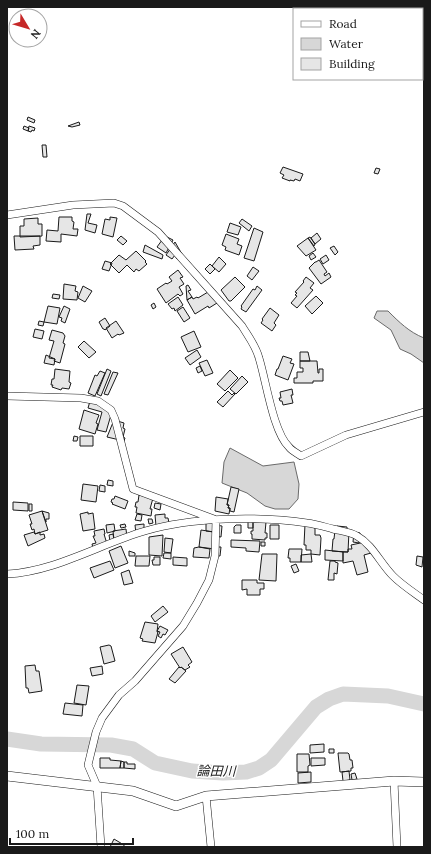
<svg xmlns="http://www.w3.org/2000/svg" width="431" height="854" viewBox="0 0 431 854" font-family="Lora,'Noto Sans JP',serif">
<style>
.water{fill:#d7d7d7;stroke:#6a6a6a}
.lines{fill:none;stroke-linecap:round;stroke-linejoin:round}
.river{stroke:#d7d7d7;stroke-width:15}
.building{fill:#e6e6e6;stroke:#1a1a1a}
.minor-casing{stroke:#1a1a1a;stroke-width:8}
.tertiary-casing{stroke:#1a1a1a;stroke-width:10}
.minor{stroke:#fff;stroke-width:7}
.tertiary{stroke:#fff;stroke-width:9}
.labels{text-anchor:middle;dominant-baseline:central;stroke-width:3;stroke-linejoin:round;paint-order:stroke}
.water-label{font-size:13px;font-style:italic;fill:#1a1a1a;stroke:#fff}
</style>
<rect width="100%" height="100%" fill="#fff"/>
<path class="water" d="M 377,311 L 388,311 C 399,322 409,332 424,338 L 424,363 L 411,354 L 400,349 L 391,330 L 374,318 Z
M 230,448 L 263,466 L 294,462 L 299,484 L 298,499 L 289,509 L 275,509 L 265,506 L 247,493 L 222,483 L 224,462 Z"/>
<g class="lines">
<path class="river" d="M 7,739 L 41,744 L 111,745 L 133,749 L 155,763 L 192,771 L 223,773 L 246,772 L 259,768 L 271,760 L 316,707 L 329,699 L 343,694 L 388,696 L 424,704"/>
</g>
<path class="building" d="M 28,117 L 35,120 L 34,123 L 27,120 Z
M 79,122 L 80,125 L 72,127 L 68,126 Z
M 24,126 L 29,128 L 28,131 L 23,129 Z
M 29,126 L 35,128 L 34,131 L 32,130 L 31,132 L 28,131 Z
M 42,145 L 46,145 L 47,157 L 43,157 Z
M 283,167 L 303,174 L 300,181 L 295,179 L 294,181 L 290,180 L 290,181 L 282,178 L 284,175 L 280,173 Z
M 376,168 L 380,169 L 378,174 L 374,173 Z
M 87,214 L 91,214 L 88,223 L 97,225 L 95,233 L 85,230 Z
M 59,217 L 72,217 L 72,221 L 74,222 L 73,229 L 78,229 L 77,236 L 61,234 L 61,242 L 46,241 L 47,230 L 58,231 Z
M 110,217 L 117,218 L 113,237 L 102,234 L 105,219 L 110,220 Z
M 38,218 L 38,224 L 42,224 L 42,236 L 20,237 L 20,226 L 24,226 L 24,219 Z
M 242,219 L 252,226 L 249,231 L 239,223 Z
M 230,223 L 241,227 L 238,235 L 227,232 Z
M 254,228 L 263,232 L 254,261 L 244,258 Z
M 317,233 L 321,239 L 315,244 L 311,238 Z
M 226,234 L 239,239 L 237,244 L 242,246 L 239,255 L 225,250 L 226,247 L 222,245 Z
M 14,236 L 40,236 L 40,245 L 33,246 L 34,249 L 15,250 Z
M 121,236 L 127,241 L 123,245 L 117,240 Z
M 165,236 L 173,240 L 166,253 L 157,247 Z
M 310,237 L 315,244 L 314,246 L 308,238 Z
M 308,238 L 316,250 L 306,256 L 297,246 Z
M 175,242 L 183,256 L 177,259 L 175,255 L 172,259 L 166,255 Z
M 145,245 L 163,255 L 162,259 L 143,252 Z
M 334,246 L 338,252 L 335,255 L 330,248 Z
M 136,251 L 146,261 L 145,262 L 147,264 L 139,271 L 136,269 L 134,272 L 127,265 L 119,273 L 110,264 L 119,255 L 126,260 Z
M 313,253 L 316,257 L 311,260 L 309,256 Z
M 326,255 L 329,260 L 323,264 L 320,259 Z
M 219,257 L 226,264 L 219,272 L 212,266 Z
M 319,260 L 327,272 L 324,274 L 325,276 L 329,273 L 331,277 L 321,284 L 309,268 L 315,262 L 316,262 Z
M 105,261 L 112,263 L 109,271 L 102,269 Z
M 210,264 L 215,269 L 210,274 L 205,269 Z
M 253,267 L 259,271 L 252,280 L 247,276 Z
M 178,270 L 183,277 L 180,278 L 184,284 L 179,287 L 183,294 L 180,296 L 178,294 L 166,303 L 157,289 L 166,283 L 167,284 L 172,281 L 169,277 Z
M 235,277 L 245,287 L 231,301 L 229,301 L 221,290 Z
M 306,277 L 314,283 L 310,288 L 313,290 L 297,308 L 291,303 L 297,296 L 295,295 L 297,293 L 295,292 L 304,282 L 303,281 Z
M 64,284 L 76,286 L 75,291 L 78,292 L 77,300 L 63,299 Z
M 188,285 L 191,290 L 188,291 L 192,297 L 187,300 L 186,286 Z
M 83,286 L 92,291 L 85,302 L 78,298 Z
M 257,286 L 262,290 L 246,312 L 241,309 L 242,307 L 241,306 L 253,289 L 255,290 Z
M 208,292 L 217,303 L 209,308 L 208,306 L 195,314 L 187,300 L 192,297 L 193,299 L 197,297 L 198,298 Z
M 53,294 L 60,295 L 59,299 L 52,298 Z
M 316,296 L 323,303 L 312,314 L 305,306 Z
M 178,297 L 183,305 L 175,311 L 174,308 L 172,309 L 168,304 Z
M 154,303 L 156,307 L 153,309 L 151,305 Z
M 48,306 L 60,308 L 57,324 L 44,322 Z
M 64,306 L 70,309 L 65,323 L 61,321 L 62,318 L 59,317 Z
M 183,307 L 190,318 L 184,322 L 177,311 Z
M 270,308 L 279,315 L 274,323 L 276,325 L 272,331 L 261,323 L 263,320 L 262,319 Z
M 105,318 L 110,326 L 105,330 L 104,329 L 103,329 L 99,322 Z
M 39,321 L 44,322 L 43,326 L 38,325 Z
M 116,321 L 124,333 L 119,335 L 118,334 L 112,338 L 106,328 Z
M 35,329 L 44,331 L 42,339 L 33,337 Z
M 52,330 L 63,333 L 65,336 L 63,343 L 65,344 L 60,363 L 54,361 L 55,359 L 49,358 L 54,341 L 49,340 Z
M 194,331 L 201,347 L 188,352 L 181,337 Z
M 84,341 L 96,352 L 89,358 L 78,347 Z
M 197,350 L 201,357 L 190,365 L 185,358 Z
M 300,352 L 308,352 L 310,361 L 300,361 Z
M 46,355 L 55,359 L 54,365 L 44,363 Z
M 283,356 L 292,359 L 290,363 L 294,364 L 288,380 L 275,375 L 277,369 L 278,369 Z
M 207,360 L 213,373 L 205,376 L 199,363 Z
M 300,361 L 317,361 L 318,373 L 319,373 L 319,369 L 323,369 L 323,381 L 313,381 L 313,383 L 294,383 L 294,378 L 297,378 L 297,372 L 303,372 L 303,368 L 300,368 Z
M 200,366 L 202,371 L 198,373 L 196,368 Z
M 55,369 L 70,371 L 69,382 L 71,383 L 69,389 L 62,388 L 61,390 L 52,387 L 53,385 L 51,385 L 52,379 L 54,379 Z
M 107,369 L 111,371 L 101,396 L 97,394 Z
M 230,370 L 238,378 L 225,391 L 217,384 Z
M 100,371 L 105,373 L 95,396 L 88,393 L 95,375 L 97,376 Z
M 113,372 L 118,373 L 108,395 L 104,394 Z
M 242,376 L 248,382 L 236,394 L 230,389 Z
M 292,389 L 293,395 L 291,395 L 293,403 L 283,405 L 282,401 L 280,401 L 279,398 L 281,398 L 280,392 Z
M 228,391 L 232,395 L 234,393 L 235,394 L 223,407 L 217,402 Z
M 90,401 L 113,408 L 106,432 L 97,430 L 102,412 L 88,408 Z
M 84,410 L 99,415 L 96,423 L 98,424 L 95,434 L 79,429 Z
M 114,420 L 124,423 L 123,428 L 125,429 L 123,437 L 125,438 L 124,441 L 107,437 Z
M 74,436 L 78,437 L 77,441 L 73,441 Z
M 80,436 L 93,436 L 93,446 L 80,446 Z
M 108,480 L 113,481 L 113,486 L 107,485 Z
M 83,484 L 98,486 L 96,502 L 81,500 Z
M 100,485 L 105,486 L 105,492 L 99,491 Z
M 231,487 L 239,489 L 234,512 L 230,511 L 230,508 L 228,508 L 229,505 L 227,505 Z
M 139,495 L 153,498 L 150,509 L 152,509 L 151,516 L 136,513 L 137,507 L 135,507 L 136,502 L 138,502 Z
M 115,496 L 128,501 L 125,509 L 112,504 L 113,503 L 111,502 L 112,499 L 114,499 Z
M 216,497 L 228,499 L 227,505 L 229,505 L 228,508 L 230,508 L 229,514 L 215,511 Z
M 13,502 L 28,503 L 28,511 L 13,510 Z
M 155,503 L 161,504 L 160,510 L 154,508 Z
M 29,504 L 32,504 L 32,511 L 29,511 Z
M 42,511 L 49,513 L 49,519 L 46,519 L 46,522 Z
M 42,511 L 48,530 L 35,534 L 34,529 L 32,530 L 30,524 L 32,524 L 29,515 Z
M 88,512 L 88,514 L 93,513 L 95,529 L 83,531 L 80,514 Z
M 137,514 L 142,515 L 141,521 L 135,520 Z
M 165,514 L 165,518 L 168,518 L 169,523 L 156,526 L 155,515 Z
M 148,519 L 152,519 L 153,523 L 149,524 Z
M 206,521 L 215,522 L 215,525 L 222,526 L 221,537 L 214,536 L 214,532 L 206,531 Z
M 248,521 L 253,522 L 253,528 L 248,528 Z
M 253,522 L 266,522 L 265,533 L 267,533 L 267,538 L 265,538 L 265,540 L 252,539 L 252,534 L 251,534 L 251,531 L 253,531 Z
M 114,524 L 115,531 L 107,533 L 106,525 Z
M 125,524 L 126,527 L 121,528 L 120,525 Z
M 144,524 L 144,534 L 136,534 L 135,525 Z
M 305,524 L 315,525 L 315,535 L 320,535 L 321,538 L 320,555 L 311,554 L 311,550 L 306,550 L 306,545 L 304,545 Z
M 236,525 L 241,525 L 241,533 L 234,533 L 234,527 Z
M 270,525 L 279,525 L 279,539 L 270,539 Z
M 337,526 L 347,527 L 347,531 L 349,531 L 348,552 L 332,551 L 333,539 L 334,539 L 335,530 L 337,530 Z
M 104,529 L 105,534 L 104,534 L 107,544 L 93,548 L 92,544 L 96,543 L 93,536 L 95,536 L 94,531 Z
M 126,529 L 127,538 L 114,540 L 113,531 Z
M 201,530 L 214,532 L 215,549 L 199,547 Z
M 34,532 L 35,534 L 40,532 L 40,535 L 44,534 L 45,538 L 28,546 L 24,535 Z
M 354,532 L 360,533 L 359,543 L 353,542 Z
M 113,534 L 114,540 L 110,541 L 109,535 Z
M 163,535 L 162,556 L 149,555 L 149,537 Z
M 165,538 L 173,539 L 171,553 L 164,552 Z
M 231,540 L 260,541 L 259,552 L 246,551 L 246,548 L 231,547 Z
M 261,542 L 265,542 L 265,546 L 261,546 Z
M 365,542 L 371,553 L 364,555 L 368,572 L 357,575 L 353,561 L 343,563 L 343,552 L 348,552 L 348,549 L 352,549 L 351,545 Z
M 121,546 L 128,563 L 115,568 L 109,551 Z
M 199,547 L 210,549 L 209,558 L 193,557 L 194,548 Z
M 215,547 L 221,547 L 220,556 L 214,556 Z
M 289,549 L 302,549 L 301,562 L 290,562 L 290,558 L 288,558 Z
M 325,550 L 343,552 L 343,561 L 325,560 Z
M 129,551 L 135,553 L 135,556 L 129,556 Z
M 164,553 L 171,553 L 171,559 L 163,558 Z
M 262,554 L 277,554 L 276,581 L 259,580 Z
M 311,554 L 312,562 L 301,562 L 301,555 Z
M 136,556 L 150,556 L 149,566 L 135,566 Z
M 417,556 L 423,557 L 422,567 L 416,565 Z
M 154,557 L 160,557 L 160,565 L 153,565 L 152,560 L 154,560 Z
M 173,557 L 187,558 L 187,566 L 173,565 Z
M 110,561 L 114,570 L 94,578 L 90,568 Z
M 330,561 L 335,561 L 335,562 L 338,563 L 337,574 L 334,573 L 334,580 L 328,580 Z
M 296,564 L 299,571 L 294,573 L 291,566 Z
M 129,570 L 133,583 L 124,585 L 121,573 Z
M 242,580 L 257,580 L 257,583 L 264,583 L 264,589 L 260,589 L 260,595 L 247,595 L 247,589 L 242,590 Z
M 163,606 L 168,612 L 155,622 L 151,616 Z
M 145,622 L 158,624 L 157,632 L 158,632 L 155,643 L 142,641 L 143,639 L 140,638 Z
M 160,626 L 168,630 L 165,635 L 163,634 L 161,638 L 158,636 L 160,632 L 157,631 Z
M 109,645 L 111,646 L 115,661 L 104,664 L 100,647 Z
M 183,647 L 192,662 L 188,665 L 190,667 L 185,670 L 181,667 L 180,668 L 171,654 Z
M 35,665 L 36,671 L 39,671 L 42,691 L 29,693 L 28,688 L 26,688 L 25,666 Z
M 102,666 L 103,674 L 92,676 L 90,668 Z
M 179,667 L 180,668 L 181,667 L 186,671 L 175,683 L 169,679 Z
M 77,685 L 89,686 L 86,705 L 74,703 Z
M 65,703 L 83,705 L 82,716 L 63,714 Z
M 324,744 L 324,752 L 310,753 L 310,745 Z
M 329,749 L 334,749 L 334,753 L 329,753 Z
M 338,753 L 348,753 L 349,754 L 350,760 L 352,760 L 353,768 L 351,768 L 351,771 L 340,772 Z
M 297,754 L 309,754 L 310,765 L 308,766 L 308,772 L 297,772 Z
M 100,758 L 110,758 L 110,760 L 121,761 L 120,768 L 100,768 Z
M 311,758 L 325,758 L 325,765 L 311,766 Z
M 121,761 L 124,762 L 124,768 L 120,768 Z
M 124,762 L 127,762 L 127,764 L 135,764 L 135,769 L 124,768 Z
M 349,771 L 350,780 L 343,781 L 342,772 Z
M 311,772 L 311,782 L 298,783 L 298,773 Z
M 355,773 L 357,779 L 352,780 L 351,774 Z
M 114,839 L 124,845 L 124,847 L 110,847 Z"/>
<g class="lines">
<defs>
<path id="minor" d="M 7,215 L 73,205 L 114,203 L 123,206 L 158,232 L 242,326 C 248,336 256,346 259,358 C 266,380 273,432 289,447 C 292,451 297,453 301,456 L 346,435 L 424,412
M 7,396 L 81,398 L 98,401 L 111,410 L 115,419 L 133,489 L 214,519
M 7,574 C 54,572 100,544 145,531 C 192,517 259,516 307,523 C 316,524 325,527 333,529 C 341,531 350,532 357,536 C 373,545 380,563 393,576 C 402,585 413,592 424,600
M 394,781 L 397,847
M 206,796 L 211,847
M 101,847 L 97,786 L 88,765 L 96,732 L 102,718 L 119,695 L 135,681 L 183,626 L 197,603 L 209,580 L 215,556 L 216,520"/>
<path id="tertiary" d="M 7,776 L 133,791 L 176,806 L 206,796 L 394,781 L 424,782"/>
</defs>
<use href="#minor" class="minor-casing"/>
<use href="#tertiary" class="tertiary-casing"/>
<use href="#minor" class="minor"/>
<use href="#tertiary" class="tertiary"/>
</g>
<g class="labels">
<g class="water-label">
<text transform="translate(216 771) rotate(1)">論田川</text>
</g>
</g>
<rect width="431" height="854" fill="none" stroke="#1a1a1a" stroke-width="16"/>
<rect x="293" y="8" width="130" height="72" fill="#ffffff" stroke="#a3a3a3"/>
<rect x="301" y="21" width="20" height="6" fill="#ffffff" stroke="#a3a3a3"/>
<text x="329" y="28" font-size="12" fill="#1a1a1a">Road</text>
<rect x="301" y="38" width="20" height="12" fill="#d7d7d7" stroke="#a3a3a3"/>
<text x="329" y="48" font-size="12" fill="#1a1a1a">Water</text>
<rect x="301" y="58" width="20" height="12" fill="#e6e6e6" stroke="#a3a3a3"/>
<text x="329" y="68" font-size="12" fill="#1a1a1a">Building</text>
<g transform="translate(28 28) rotate(128)"><circle r="19" fill="#ffffff" stroke="#a3a3a3"/>
<path d="M0-3L7 15L0 10L-7 15Z" fill="#c62828"/>
<text y="-6" font-size="11" font-weight="bold" text-anchor="middle" fill="#1a1a1a">N</text>
</g>
<path d="M10 838v6h123v-6" fill="none" stroke="#1a1a1a" stroke-width="2"/>
<text x="16" y="838" font-size="12" fill="#1a1a1a" stroke="#ffffff" stroke-width="3" paint-order="stroke">100 m</text>
</svg>
